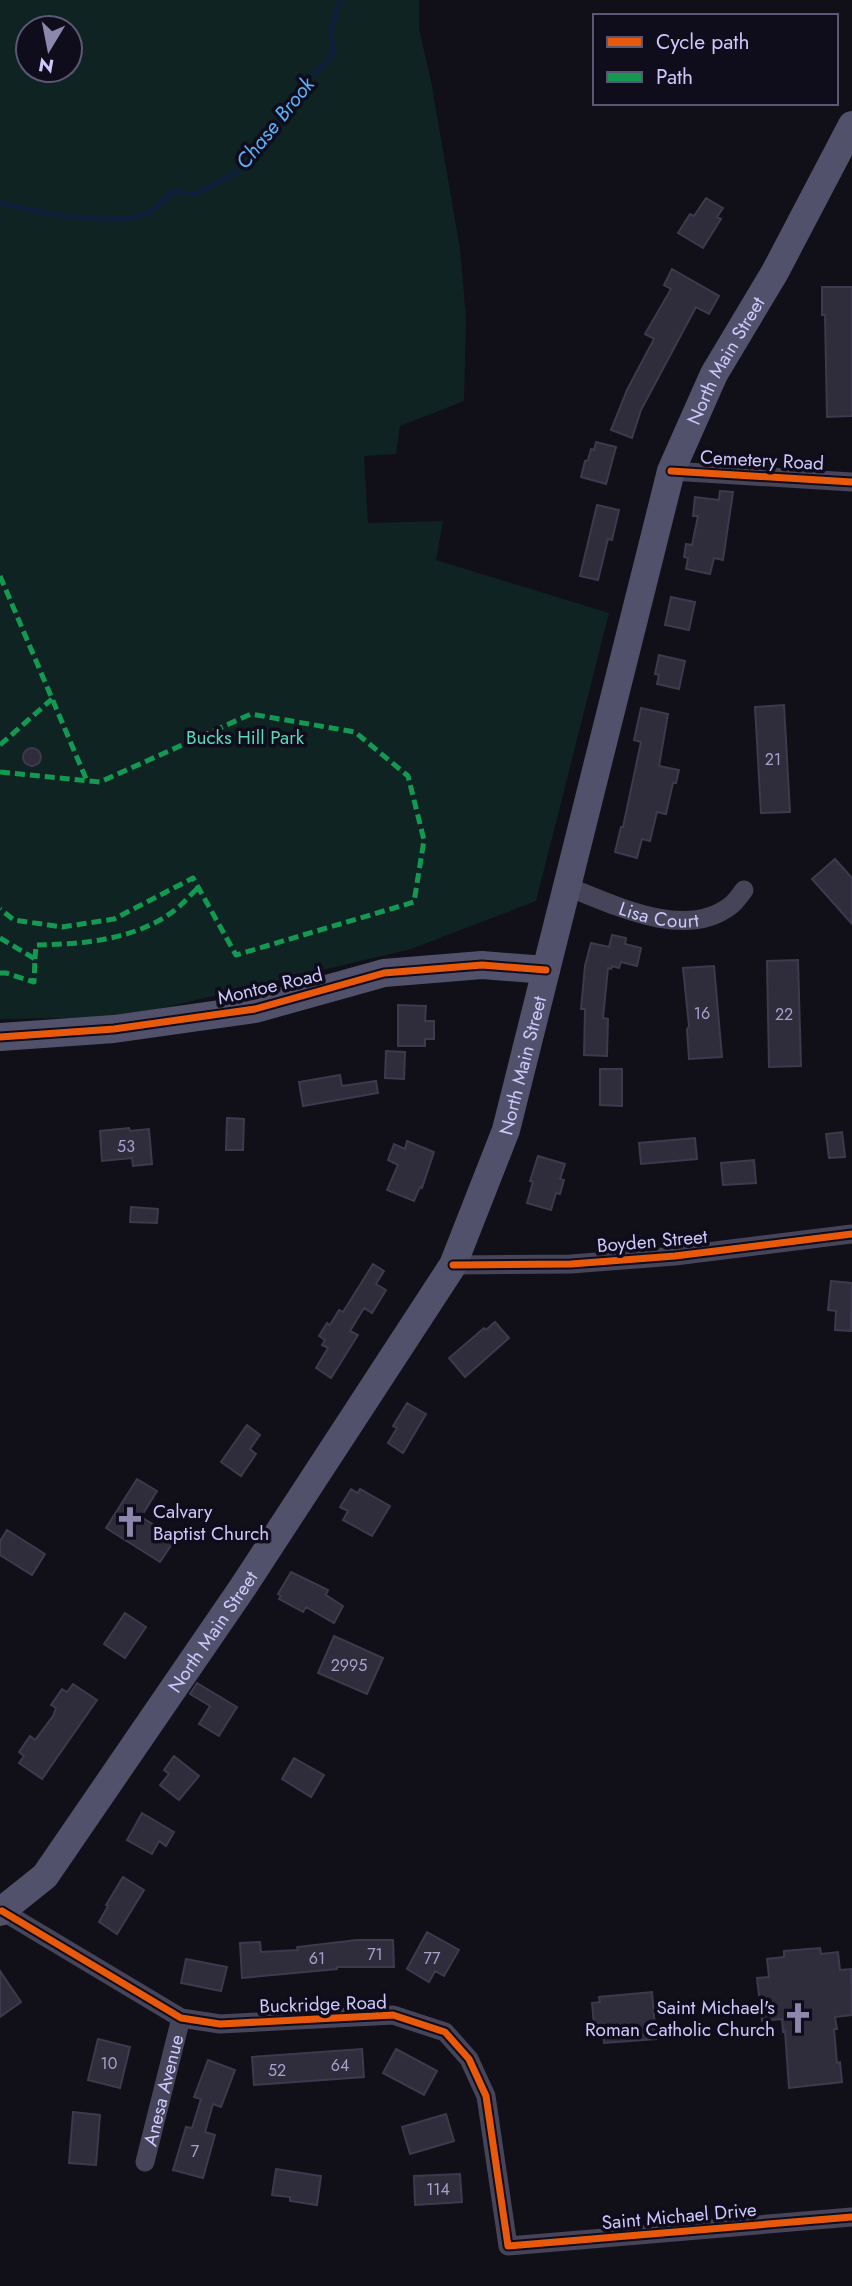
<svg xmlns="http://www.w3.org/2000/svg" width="852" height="2286" viewBox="0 0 852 2286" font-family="Jost,sans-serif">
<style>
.green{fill:#0f2323;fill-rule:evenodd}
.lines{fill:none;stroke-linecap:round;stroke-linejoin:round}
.stream{stroke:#0d1f3b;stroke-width:5}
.building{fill:#2f2c3c;stroke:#3c3a4c;stroke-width:2}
.street{stroke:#454459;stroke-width:19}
.secondary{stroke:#52516c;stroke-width:28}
.quiet{stroke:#139951;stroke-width:5;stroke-dasharray:10 5;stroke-linecap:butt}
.cycleway-casing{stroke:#0f0c1c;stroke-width:11}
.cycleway{stroke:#e8590c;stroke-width:7}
.labels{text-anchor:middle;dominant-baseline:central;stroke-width:7;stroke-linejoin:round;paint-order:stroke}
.number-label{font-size:16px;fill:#a6a2cd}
.street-label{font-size:19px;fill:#cec9fd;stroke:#0f0c1c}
.park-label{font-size:19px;fill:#59d9b8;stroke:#0f0c1c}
.poi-label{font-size:19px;fill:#cec9fd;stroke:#0f0c1c;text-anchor:start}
.water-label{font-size:21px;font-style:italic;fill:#5ab0f9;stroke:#0f0c1c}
</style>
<rect width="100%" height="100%" fill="#111018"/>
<path class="green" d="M 0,0 L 419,0 L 419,29 L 431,81 L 460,249 L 466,318 L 464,401 L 400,426 L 396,454 L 364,456 L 368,523 L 443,521 L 436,560 L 609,613 L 536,901 L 411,949 L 125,1017 L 0,1019 ZM 28,28 L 70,28 L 70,70 L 28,70 Z"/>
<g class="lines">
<path class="stream" d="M 0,203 C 35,212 114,228 147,213 C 156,209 165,198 172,192 L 196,194 L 239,171 L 310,78 L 333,56 L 331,30 L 340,0"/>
</g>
<path class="building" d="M 706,198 L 723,208 L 717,217 L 721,219 L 703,248 L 678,233 L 690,214 L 694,216 Z
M 672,269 L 719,296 L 709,314 L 696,307 L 641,410 L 632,438 L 611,430 L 627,390 L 654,339 L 645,334 L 671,289 L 664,285 Z
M 822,287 L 852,287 L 852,416 L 827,417 L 825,315 L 822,315 Z
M 596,442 L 616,447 L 606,484 L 581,477 L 585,461 L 588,460 L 591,449 L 594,450 Z
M 720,491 L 733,492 L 723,560 L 714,558 L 710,574 L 686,569 L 688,558 L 684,557 L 686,544 L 692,545 L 698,516 L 693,516 L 695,497 L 719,500 Z
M 597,505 L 619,510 L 612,540 L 608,539 L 598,580 L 580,576 Z
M 671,597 L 695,602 L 689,630 L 665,625 Z
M 659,655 L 685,661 L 679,689 L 657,684 L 659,675 L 655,674 Z
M 784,705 L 790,812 L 761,813 L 755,707 Z
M 641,708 L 668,714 L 659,766 L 679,770 L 676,783 L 673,783 L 666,814 L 657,812 L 650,841 L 642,839 L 637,858 L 615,852 L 621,827 L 623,827 L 641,742 L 634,740 Z
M23 757a9 9 0 1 1 18 0a9 9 0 1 1-18 0Z
M 835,859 L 852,878 L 852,924 L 812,879 Z
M 612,935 L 626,938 L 625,944 L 641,948 L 637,966 L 621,962 L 619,968 L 612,966 L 611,969 L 608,968 L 603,1018 L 608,1019 L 607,1056 L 584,1055 L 585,1009 L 581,1009 L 585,966 L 591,943 L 609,947 Z
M 798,960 L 801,1066 L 769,1067 L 767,961 Z
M 714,966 L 722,1057 L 689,1059 L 687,1029 L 689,1026 L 683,968 Z
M 398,1005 L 426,1006 L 425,1021 L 434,1021 L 434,1039 L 425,1039 L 425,1046 L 398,1046 Z
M 386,1051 L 405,1052 L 404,1079 L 385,1078 Z
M 600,1069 L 622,1069 L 622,1106 L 600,1105 Z
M 340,1075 L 342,1086 L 376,1081 L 378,1093 L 303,1106 L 299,1082 Z
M 227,1118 L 244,1119 L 243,1150 L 226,1150 Z
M 129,1128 L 130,1131 L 149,1129 L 152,1164 L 133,1166 L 132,1158 L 102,1161 L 100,1131 Z
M 842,1132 L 845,1157 L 829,1158 L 826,1134 Z
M 695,1138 L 697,1159 L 641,1164 L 639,1143 Z
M 407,1141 L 434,1152 L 422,1188 L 420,1187 L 414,1201 L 387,1190 L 398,1165 L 388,1160 L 394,1144 L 405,1149 Z
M 538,1156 L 565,1164 L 560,1179 L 564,1180 L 560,1194 L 556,1193 L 551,1210 L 527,1203 L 533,1182 L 530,1181 Z
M 754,1160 L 756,1183 L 723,1185 L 721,1163 Z
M 131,1207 L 158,1209 L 157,1223 L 130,1222 Z
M 373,1264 L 384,1271 L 376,1284 L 386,1290 L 372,1313 L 364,1308 L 350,1331 L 358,1335 L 331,1378 L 316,1368 L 328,1348 L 322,1345 L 325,1340 L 319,1336 L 327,1323 L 330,1325 L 339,1310 L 343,1312 Z
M 831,1281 L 852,1283 L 851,1331 L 835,1330 L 836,1311 L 828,1310 Z
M 495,1322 L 509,1338 L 465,1377 L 449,1358 L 484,1328 L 486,1330 Z
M 407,1403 L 426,1414 L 403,1453 L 388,1443 L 397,1428 L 393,1426 Z
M 247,1425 L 260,1435 L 250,1449 L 256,1454 L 241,1476 L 221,1462 Z
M 137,1479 L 157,1491 L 141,1517 L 176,1538 L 160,1562 L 106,1528 Z
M 351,1489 L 358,1493 L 360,1489 L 390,1506 L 372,1536 L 343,1520 L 348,1511 L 340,1507 Z
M 7,1530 L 45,1554 L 32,1575 L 0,1555 L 0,1541 Z
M 291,1572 L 328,1590 L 326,1595 L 343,1606 L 334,1623 L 306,1607 L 303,1612 L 279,1599 L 281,1596 L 278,1594 Z
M 125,1613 L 146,1627 L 125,1658 L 104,1644 Z
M 334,1636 L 383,1658 L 367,1694 L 318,1673 Z
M 197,1683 L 237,1707 L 219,1736 L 199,1724 L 210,1706 L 190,1694 Z
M 73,1684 L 97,1700 L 42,1779 L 19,1763 L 24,1756 L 19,1752 L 30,1736 L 35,1740 L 53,1716 L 56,1708 L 51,1705 L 62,1689 L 67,1692 Z
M 174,1756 L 199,1776 L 179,1800 L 160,1785 L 169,1774 L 164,1770 Z
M 294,1758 L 324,1775 L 311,1797 L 282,1779 Z
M 142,1813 L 174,1832 L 166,1846 L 159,1841 L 152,1854 L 127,1840 Z
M 123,1877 L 144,1890 L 117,1934 L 99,1922 L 108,1906 L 106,1905 Z
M 427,1932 L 459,1950 L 444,1976 L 435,1971 L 429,1982 L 407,1969 Z
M 357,1940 L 393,1940 L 394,1967 L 337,1967 L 337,1969 L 242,1978 L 240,1943 L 260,1942 L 261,1952 L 298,1950 L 297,1947 Z
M 820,1948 L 821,1954 L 838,1952 L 840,1970 L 851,1969 L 852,2015 L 835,2017 L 837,2029 L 834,2029 L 837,2063 L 840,2062 L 842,2082 L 789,2088 L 785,2031 L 783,2032 L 782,2019 L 762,2021 L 757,1978 L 769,1977 L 767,1959 L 784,1957 L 784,1951 Z
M 186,1959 L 227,1967 L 221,1991 L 181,1983 Z
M 0,1971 L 21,2002 L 0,2017 Z
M 652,1992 L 656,2039 L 604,2043 L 602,2023 L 594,2024 L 592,2003 L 600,2002 L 599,1997 Z
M 98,2039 L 130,2047 L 120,2088 L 88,2080 Z
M 362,2049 L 364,2077 L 254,2085 L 252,2057 Z
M 396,2049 L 437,2071 L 424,2095 L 383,2073 Z
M 208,2060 L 235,2070 L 221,2107 L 213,2104 L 205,2132 L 215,2135 L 203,2178 L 173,2170 L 186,2127 L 192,2128 L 201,2099 L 194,2097 Z
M 73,2112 L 100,2115 L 96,2165 L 69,2163 Z
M 446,2114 L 454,2141 L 410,2154 L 402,2127 Z
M 276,2169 L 321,2176 L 317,2205 L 290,2201 L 290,2197 L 272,2195 Z
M 460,2174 L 462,2202 L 415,2205 L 414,2176 Z"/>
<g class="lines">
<g class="street">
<path d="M 671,471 L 852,482"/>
<path id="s1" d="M 566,886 C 612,904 685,941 730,906 C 736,902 740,895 744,890"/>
<path d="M 453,1265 L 571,1264 L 675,1256 L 852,1234"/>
<path d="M 2,1911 L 181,2018 L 220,2024 L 393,2015 L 445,2032 L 469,2059 L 486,2096 L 508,2246 L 852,2217"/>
<path id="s2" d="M 145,2162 L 181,2018"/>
</g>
<g class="secondary">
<path d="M 0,1037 L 114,1029 L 255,1009 L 384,973 L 482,965 L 546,970"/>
<path id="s3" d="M 0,1912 L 45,1876 L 243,1587 L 453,1265 L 506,1130 L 671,471 L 714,374 L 775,272 L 852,125"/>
</g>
<path class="quiet" d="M 0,576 L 87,781
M 0,745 L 52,699
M 0,772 L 100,782 L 251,714 L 355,732 L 408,776 L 424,840 L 414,902 L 236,955 L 193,878 L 114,919 L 62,927 L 14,920 L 0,909
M 0,938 L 35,959 L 34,982 L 6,973 L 0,973
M 35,959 L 36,945 C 83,944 136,940 175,910 C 184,903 191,894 199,887"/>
<defs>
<path id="cycleway" d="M 671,471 L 852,482
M 0,1037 L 114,1029 L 255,1009 L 384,973 L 482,965 L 546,970
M 453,1265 L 571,1264 L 675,1256 L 852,1234
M 2,1911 L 181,2018 L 220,2024 L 393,2015 L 445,2032 L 469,2059 L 486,2096 L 508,2246 L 852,2217"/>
</defs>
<use href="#cycleway" class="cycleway-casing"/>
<use href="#cycleway" class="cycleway"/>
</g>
<defs>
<symbol id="church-bare" viewBox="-9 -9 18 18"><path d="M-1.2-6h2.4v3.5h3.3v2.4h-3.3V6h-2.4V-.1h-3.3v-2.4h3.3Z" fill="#8c88ad" stroke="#0f0c1c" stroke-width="2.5" paint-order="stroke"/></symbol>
</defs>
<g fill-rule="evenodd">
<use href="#church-bare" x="108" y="1500" width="44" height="44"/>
<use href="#church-bare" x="776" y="1996" width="44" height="44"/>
</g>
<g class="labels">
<g class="number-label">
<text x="773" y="759">21</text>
<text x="702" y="1013">16</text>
<text x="784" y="1014">22</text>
<text x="126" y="1146">53</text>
<text x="349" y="1665">2995</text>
<text x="375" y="1954">71</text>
<text x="317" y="1958">61</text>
<text x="432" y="1958">77</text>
<text x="109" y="2063">10</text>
<text x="340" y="2065">64</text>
<text x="277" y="2070">52</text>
<text x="195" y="2151">7</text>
<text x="438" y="2189">114</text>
</g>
<g class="street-label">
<text stroke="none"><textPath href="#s3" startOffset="1740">North Main Street</textPath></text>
<text transform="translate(762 460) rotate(3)">Cemetery Road</text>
<text stroke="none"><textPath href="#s1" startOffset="98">Lisa Court</textPath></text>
<text transform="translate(270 986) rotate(-13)">Montoe Road</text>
<text stroke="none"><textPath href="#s3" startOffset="1004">North Main Street</textPath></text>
<text transform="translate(652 1241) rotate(-5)">Boyden Street</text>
<text stroke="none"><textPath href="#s3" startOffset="354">North Main Street</textPath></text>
<text transform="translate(323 2004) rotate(-2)">Buckridge Road</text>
<text stroke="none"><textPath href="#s2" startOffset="74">Anesa Avenue</textPath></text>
<text transform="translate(679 2216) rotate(-5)">Saint Michael Drive</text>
</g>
<g class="park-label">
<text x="245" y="737">Bucks Hill Park</text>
</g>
<g class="poi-label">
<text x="153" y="1511">Calvary<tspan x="153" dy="22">Baptist Church</tspan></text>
<text x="775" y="2007" text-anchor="end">Saint Michael's<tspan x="775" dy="22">Roman Catholic Church</tspan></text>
</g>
<g class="water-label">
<text transform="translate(275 123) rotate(-51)">Chase Brook</text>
</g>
</g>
<rect x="593" y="14" width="245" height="91" fill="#0f0c1c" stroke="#5b5876" stroke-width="2"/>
<rect x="607" y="37" width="35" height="10" fill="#e8590c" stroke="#5b5876" stroke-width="2"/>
<text x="656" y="49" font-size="21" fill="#cec9fd">Cycle path</text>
<rect x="607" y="72" width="35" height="10" fill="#139951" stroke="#5b5876" stroke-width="2"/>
<text x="656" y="84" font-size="21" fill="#cec9fd">Path</text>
<g transform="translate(49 49) rotate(190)"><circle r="33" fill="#0f0c1c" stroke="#5b5876" stroke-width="2"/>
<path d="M0-5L12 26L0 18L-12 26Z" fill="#8c88ad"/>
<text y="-10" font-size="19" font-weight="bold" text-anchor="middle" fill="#cec9fd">N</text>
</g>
</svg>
